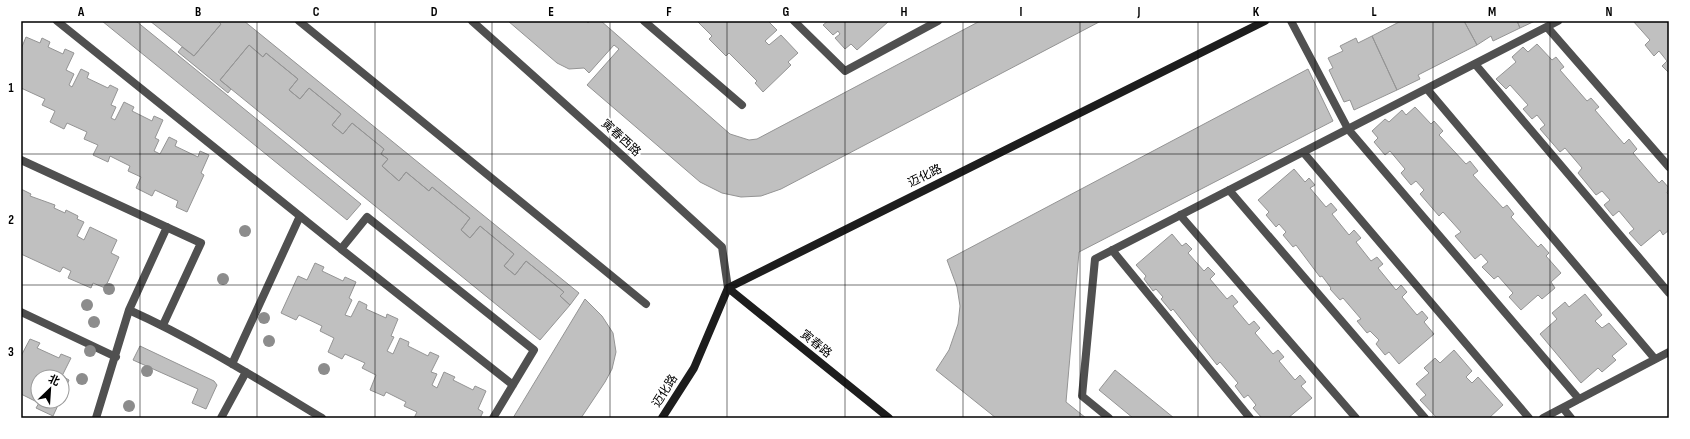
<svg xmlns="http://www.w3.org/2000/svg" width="1690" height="439" viewBox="0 0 1690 439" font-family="'Sofia Sans Condensed','Noto Sans SC',sans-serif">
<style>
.building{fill:#c0c0c0;stroke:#949494}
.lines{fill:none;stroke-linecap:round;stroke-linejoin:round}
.lane{stroke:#505050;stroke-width:8}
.street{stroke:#505050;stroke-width:8}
.secondary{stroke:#1d1d1d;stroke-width:8}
.tree{fill:#8c8c8c}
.grid{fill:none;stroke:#000;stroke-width:1;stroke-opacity:0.55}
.labels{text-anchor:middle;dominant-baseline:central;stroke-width:4;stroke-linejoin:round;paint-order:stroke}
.street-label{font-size:12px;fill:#000;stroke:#fff}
.neatline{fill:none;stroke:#000;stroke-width:1.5}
.grid-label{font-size:13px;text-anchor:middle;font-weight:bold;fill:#000}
</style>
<rect width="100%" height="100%" fill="#fff"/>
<path class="building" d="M 102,21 L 136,21 L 361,204 L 347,220 Z
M 150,21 L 218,21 L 221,24 L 194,56 Z
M 218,21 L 244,21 L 579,293 L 570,305 L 560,296 L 564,292 L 526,261 L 515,275 L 504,266 L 514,254 L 480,226 L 470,238 L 461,230 L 470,218 L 432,187 L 429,191 L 406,172 L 399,181 L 382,166 L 388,159 L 381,154 L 384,149 L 352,123 L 343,134 L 332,125 L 341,114 L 309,88 L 300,99 L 289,90 L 298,79 L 266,53 L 263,57 L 249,45 L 220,80 L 231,89 L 228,93 L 178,52 L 182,47 L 194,56 L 221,24 Z
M 508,21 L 586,21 L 588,23 L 590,21 L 601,21 L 730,134 L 749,140 L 757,139 L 980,21 L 1101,21 L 781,189 L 761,196 L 741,197 L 722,193 L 700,182 L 587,85 L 619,49 L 614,45 L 589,73 L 584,68 L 569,69 L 557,63 Z
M 697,21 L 768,21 L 777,30 L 765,41 L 769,45 L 781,35 L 798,53 L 788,62 L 791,65 L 763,92 L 755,83 L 757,81 L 729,53 L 726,56 L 709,39 L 712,36 Z
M 828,21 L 889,21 L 857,50 L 851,44 L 845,49 L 835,38 L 840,34 L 838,31 L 833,35 L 823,25 Z
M 1401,21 L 1464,21 L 1477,45 L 1418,75 L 1420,79 L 1397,90 L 1372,36 Z
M 1464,21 L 1517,21 L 1520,28 L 1493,41 L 1491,36 L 1477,45 Z
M 1517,21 L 1535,21 L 1520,28 Z
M 1633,21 L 1669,21 L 1669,73 L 1662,66 L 1667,61 L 1659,51 L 1654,56 L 1645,45 L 1650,40 Z
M 1372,36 L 1397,90 L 1354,110 L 1350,100 L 1344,102 L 1329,70 L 1333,68 L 1328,58 L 1343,51 L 1340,46 L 1356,38 L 1358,43 Z
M 26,37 L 40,43 L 42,38 L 50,42 L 48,47 L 63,54 L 65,49 L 74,53 L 66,70 L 74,74 L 69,85 L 72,87 L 81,69 L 89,73 L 87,78 L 108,88 L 110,85 L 118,89 L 111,105 L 116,107 L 111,118 L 115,120 L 124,102 L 134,107 L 132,111 L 152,121 L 154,116 L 163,120 L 155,138 L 159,140 L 154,151 L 160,154 L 169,137 L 177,141 L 175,146 L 198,157 L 200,151 L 209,155 L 201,173 L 204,175 L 187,212 L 176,207 L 178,201 L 155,190 L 152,196 L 136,188 L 141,177 L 128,171 L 130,166 L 110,156 L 108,162 L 93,155 L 98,145 L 84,139 L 87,132 L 67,123 L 64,129 L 50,122 L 55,111 L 42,105 L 45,99 L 21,88 L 21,49 Z
M 1537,44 L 1552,60 L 1556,57 L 1564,67 L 1560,70 L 1587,101 L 1591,98 L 1599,107 L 1595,110 L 1624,144 L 1629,139 L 1637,149 L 1633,153 L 1659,183 L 1662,180 L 1669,188 L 1667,193 L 1669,195 L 1669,230 L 1663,235 L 1660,230 L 1641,246 L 1629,233 L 1634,229 L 1619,211 L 1613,216 L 1604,205 L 1610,200 L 1602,191 L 1596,195 L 1578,173 L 1582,168 L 1565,148 L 1560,152 L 1540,129 L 1545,125 L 1537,115 L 1532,119 L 1523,109 L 1528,105 L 1510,85 L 1506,89 L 1496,79 L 1516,62 L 1512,57 L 1523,47 L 1528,52 Z
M 249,45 L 263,57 L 266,53 L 298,79 L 289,90 L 300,99 L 309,88 L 341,114 L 332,125 L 343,134 L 352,123 L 384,149 L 381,154 L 388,159 L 382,166 L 399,181 L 406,172 L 429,191 L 432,187 L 470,218 L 461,230 L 470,238 L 480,226 L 514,254 L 504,266 L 515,275 L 526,261 L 564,292 L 560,296 L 570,305 L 540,340 L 220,80 Z
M 1308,69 L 1333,121 L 1079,252 L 1066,402 L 1086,418 L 996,418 L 936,370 L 949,350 L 958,324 L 960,306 L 957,287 L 947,260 Z
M 1415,107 L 1431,124 L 1434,121 L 1443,131 L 1439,135 L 1466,164 L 1470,161 L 1478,171 L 1473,175 L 1503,208 L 1507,205 L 1514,214 L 1511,217 L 1538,247 L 1541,244 L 1549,253 L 1546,256 L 1561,273 L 1551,282 L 1555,288 L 1542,299 L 1538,295 L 1521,310 L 1509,297 L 1513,293 L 1498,276 L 1494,279 L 1482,267 L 1488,262 L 1481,254 L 1475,259 L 1455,236 L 1461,232 L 1443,212 L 1439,216 L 1420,194 L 1424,190 L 1416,181 L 1411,185 L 1401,173 L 1405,169 L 1390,151 L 1385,155 L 1374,142 L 1378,138 L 1372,131 L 1385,119 L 1389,122 L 1402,110 L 1406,115 Z
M 1294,169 L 1305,182 L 1309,178 L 1315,185 L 1310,188 L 1326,207 L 1331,203 L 1337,210 L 1332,214 L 1349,235 L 1354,230 L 1361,238 L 1356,242 L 1371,261 L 1377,257 L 1383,264 L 1378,268 L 1396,290 L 1401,285 L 1407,292 L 1402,297 L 1417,315 L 1422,311 L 1428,318 L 1424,322 L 1434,334 L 1399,364 L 1389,352 L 1385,355 L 1376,344 L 1379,340 L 1370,331 L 1367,333 L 1357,321 L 1361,319 L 1343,298 L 1340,300 L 1330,289 L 1331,288 L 1322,276 L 1320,277 L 1296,245 L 1293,247 L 1283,235 L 1286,232 L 1279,224 L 1276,227 L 1266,215 L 1269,212 L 1258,200 Z
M 21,189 L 31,194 L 30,196 L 55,205 L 54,208 L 65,213 L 66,210 L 78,216 L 77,219 L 84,222 L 77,236 L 84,240 L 90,227 L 117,240 L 111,253 L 119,257 L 105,288 L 93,283 L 91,288 L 68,278 L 71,271 L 63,267 L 60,272 L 21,254 Z
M 1172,234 L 1182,246 L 1186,243 L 1192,249 L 1188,253 L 1204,271 L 1208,267 L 1215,274 L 1210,279 L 1227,299 L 1232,295 L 1238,302 L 1233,306 L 1249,325 L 1254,321 L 1260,328 L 1255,333 L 1273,354 L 1278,350 L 1284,357 L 1279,361 L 1295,380 L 1300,375 L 1306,382 L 1301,386 L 1312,398 L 1288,418 L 1262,418 L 1253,408 L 1256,405 L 1248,395 L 1244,398 L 1235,386 L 1238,383 L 1220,362 L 1217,365 L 1173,309 L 1171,311 L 1161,299 L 1163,297 L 1156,289 L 1153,291 L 1144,279 L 1146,276 L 1136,265 Z
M 315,263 L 324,267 L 322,271 L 343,281 L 345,277 L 356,282 L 349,298 L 352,300 L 345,315 L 351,317 L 359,301 L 367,305 L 366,309 L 386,318 L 387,314 L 398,319 L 391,336 L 394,337 L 387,351 L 393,354 L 400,338 L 409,342 L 408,346 L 428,356 L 430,352 L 439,356 L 431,372 L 437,374 L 432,385 L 437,388 L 444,372 L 455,377 L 453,380 L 473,390 L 475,386 L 486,391 L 478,409 L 483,412 L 480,418 L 414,418 L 417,412 L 404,406 L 406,402 L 386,392 L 384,396 L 370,390 L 376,375 L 362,368 L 365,363 L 345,354 L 342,359 L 328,352 L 334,338 L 320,331 L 322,326 L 299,315 L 296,320 L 281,313 L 298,276 L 307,280 Z
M 1585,294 L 1602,315 L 1595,321 L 1602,328 L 1609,323 L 1627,344 L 1612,356 L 1616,360 L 1602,372 L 1598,368 L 1581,383 L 1540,334 L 1557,319 L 1552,313 L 1565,302 L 1569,307 Z
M 585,299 L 602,316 L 613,333 L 616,352 L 612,369 L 605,382 L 581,418 L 513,418 Z
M 30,339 L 40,343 L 37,348 L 59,358 L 61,354 L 71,358 L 62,376 L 69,380 L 62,396 L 62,377 L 38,377 L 38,401 L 60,401 L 53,416 L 36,408 L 39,403 L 21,394 L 21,356 Z
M 140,346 L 214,381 L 217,385 L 206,409 L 192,403 L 198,389 L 133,360 Z
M 1454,350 L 1472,371 L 1466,377 L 1472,383 L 1478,377 L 1503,405 L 1489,418 L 1437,418 L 1420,400 L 1426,395 L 1416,384 L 1429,373 L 1424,368 L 1435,358 L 1440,363 Z
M 1115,370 L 1174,418 L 1133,418 L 1099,390 Z"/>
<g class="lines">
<path class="lane" d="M 57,21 L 341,249 L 367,217 L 534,350 L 493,418
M 299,21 L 646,304
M 644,21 L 742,105
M 794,21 L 845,71 L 938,21
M 1291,21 L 1348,129 L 1579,399
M 1547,27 L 1669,167
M 1475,64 L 1669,293
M 1427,89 L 1655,359
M 1303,152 L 1529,418
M 21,160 L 201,243 L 163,325
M 1229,190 L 1425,418
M 1180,215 L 1356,418
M 341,249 L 513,385
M 1112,250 L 1250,418
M 129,310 C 196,340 259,380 322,418
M 21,312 L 116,357
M 232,364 L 300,216
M 1563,408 L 1571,418
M 96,418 L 129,310 L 167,227
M 221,418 L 246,372
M 1109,418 L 1082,396 L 1095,259 L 1558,21
M 1543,418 L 1669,352"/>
<path class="street" d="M 472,21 L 614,148 L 722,247 L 728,288"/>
<path class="secondary" d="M 728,288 L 889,418
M 662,418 L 694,368 L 728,288 L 1265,21"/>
</g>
<g class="tree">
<circle cx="245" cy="231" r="6"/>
<circle cx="223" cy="279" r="6"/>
<circle cx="109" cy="289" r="6"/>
<circle cx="87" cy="305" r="6"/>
<circle cx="264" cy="318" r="6"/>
<circle cx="94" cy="322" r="6"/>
<circle cx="269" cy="341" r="6"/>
<circle cx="90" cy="351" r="6"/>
<circle cx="324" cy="369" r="6"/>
<circle cx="147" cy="371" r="6"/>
<circle cx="82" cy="379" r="6"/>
<circle cx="129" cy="406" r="6"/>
</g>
<path class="grid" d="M 140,21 L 140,418M 257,21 L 257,418M 375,21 L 375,418M 492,21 L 492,418M 610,21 L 610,418M 727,21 L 727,418M 845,21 L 845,418M 963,21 L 963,418M 1080,21 L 1080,418M 1198,21 L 1198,418M 1315,21 L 1315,418M 1433,21 L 1433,418M 1550,21 L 1550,418M 21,154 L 1669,154M 21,285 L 1669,285"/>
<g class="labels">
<g class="street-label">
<text transform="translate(621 138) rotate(42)">寅春西路</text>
<text transform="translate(925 176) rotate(-26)">迈化路</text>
<text transform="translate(816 344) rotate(39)">寅春路</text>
<text transform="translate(665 391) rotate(-58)">迈化路</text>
</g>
</g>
<rect width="1690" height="439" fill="none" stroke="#ffffff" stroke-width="44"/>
<g transform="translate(50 389) rotate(25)"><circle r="19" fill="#ffffff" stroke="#999999"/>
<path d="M0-3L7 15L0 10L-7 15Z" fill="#000000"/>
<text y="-6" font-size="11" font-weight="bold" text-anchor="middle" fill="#000000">北</text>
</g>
<rect x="22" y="22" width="1646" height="395" class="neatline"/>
<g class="grid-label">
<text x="81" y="16">A</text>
<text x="198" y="16">B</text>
<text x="316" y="16">C</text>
<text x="434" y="16">D</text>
<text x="551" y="16">E</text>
<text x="669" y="16">F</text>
<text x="786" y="16">G</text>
<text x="904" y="16">H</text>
<text x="1021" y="16">I</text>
<text x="1139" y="16">J</text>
<text x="1256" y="16">K</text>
<text x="1374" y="16">L</text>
<text x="1492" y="16">M</text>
<text x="1609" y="16">N</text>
<text x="11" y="92">1</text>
<text x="11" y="224">2</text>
<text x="11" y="356">3</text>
</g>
</svg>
